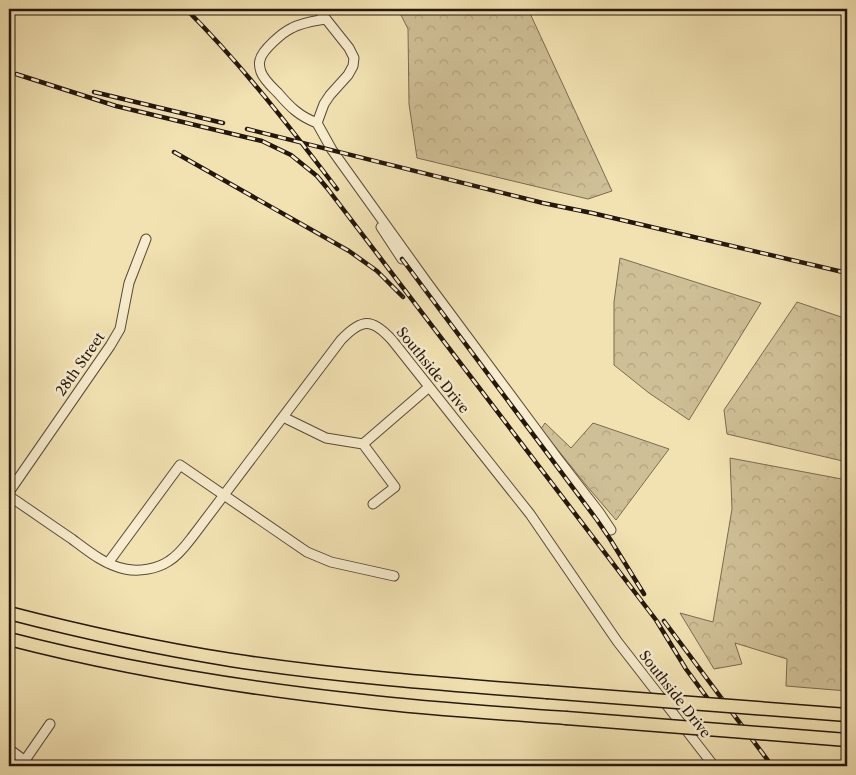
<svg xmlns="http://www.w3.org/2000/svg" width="856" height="775" viewBox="0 0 856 775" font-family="'Libre Caslon Text',serif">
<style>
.forest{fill:url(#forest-crowns);stroke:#7a6b52}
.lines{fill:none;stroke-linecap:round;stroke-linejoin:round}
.minor-casing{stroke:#584a37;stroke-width:11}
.highway-casing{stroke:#24170e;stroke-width:15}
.minor{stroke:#f7eccd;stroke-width:9}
.highway{stroke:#f2e2b2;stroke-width:12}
.rail-casing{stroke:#24170e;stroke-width:4.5}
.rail{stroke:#f7eccd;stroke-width:2.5;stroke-dasharray:8;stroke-linecap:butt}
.highway-bridge-casing{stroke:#24170e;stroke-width:15;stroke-linecap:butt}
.highway-bridge{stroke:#f2e2b2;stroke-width:12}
.labels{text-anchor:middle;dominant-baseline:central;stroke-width:5;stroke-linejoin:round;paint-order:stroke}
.street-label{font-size:14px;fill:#24170e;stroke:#f7eccd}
</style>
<defs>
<pattern id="forest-crowns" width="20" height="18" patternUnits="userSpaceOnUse" patternTransform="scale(1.25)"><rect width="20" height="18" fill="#cfbf96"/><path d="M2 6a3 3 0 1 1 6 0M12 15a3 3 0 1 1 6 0" fill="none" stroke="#b2a380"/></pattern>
</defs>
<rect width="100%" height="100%" fill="#f2e2b2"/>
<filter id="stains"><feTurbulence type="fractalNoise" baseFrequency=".004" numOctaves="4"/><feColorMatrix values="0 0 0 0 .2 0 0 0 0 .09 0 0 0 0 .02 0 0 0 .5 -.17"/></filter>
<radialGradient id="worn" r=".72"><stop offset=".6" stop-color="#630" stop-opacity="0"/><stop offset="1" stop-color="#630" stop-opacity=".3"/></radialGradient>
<path class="forest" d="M 398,9 L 528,9 L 612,191 L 588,199 L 417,158 L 409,104 L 408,29 Z
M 620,258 L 761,303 L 689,420 L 649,393 L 614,365 L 614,302 Z
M 797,302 L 847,319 L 847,462 L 727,434 L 724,410 Z
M 545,423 L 571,448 L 593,423 L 669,449 L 616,520 L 586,485 L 541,429 Z
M 730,458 L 847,480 L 847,691 L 786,686 L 787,659 L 735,643 L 742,664 L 714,669 L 680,613 L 713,622 L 732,509 Z"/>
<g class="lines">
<defs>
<path id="minor" d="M 318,9 L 349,48 L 354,58 L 353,66 L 348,75 L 330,95 L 324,104 L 317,123 L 332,150 L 426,281 L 558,459 L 599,512 L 611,530
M 317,123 C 299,116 290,107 278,93 C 272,87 264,80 261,72 C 260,69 259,63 260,60 C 262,50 283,32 292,28 C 303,22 314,21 326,19
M 381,227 L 402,259
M 283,417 L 326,438 L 363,444 L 429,387
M 363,444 L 395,487 L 373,504
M 9,492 L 110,346 L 120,329 L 129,283 L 146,239
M 9,496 C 30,510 51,525 72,539 C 88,551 105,565 125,569 C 139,572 157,569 169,561 C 179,555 186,545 193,536 L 341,340 C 362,318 372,318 392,340 L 530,514 L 617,641 L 714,766
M 108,563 L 180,465 L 307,552 L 331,562 L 394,576
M 9,749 L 32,766
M 21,766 L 50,724"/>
<path id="highway" d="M 9,613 C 82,632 156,648 231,660 C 335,676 441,684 547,692
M 9,639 C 125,669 243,688 363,701 C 430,709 498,713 566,718"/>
</defs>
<use href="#minor" class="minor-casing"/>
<use href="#highway" class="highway-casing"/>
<use href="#minor" class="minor"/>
<use href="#highway" class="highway"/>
<defs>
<path id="rail" d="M 186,9 C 242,65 289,126 337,189
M 16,74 L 116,106 L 262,141 L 291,155 L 317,176 L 327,188 L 656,620 L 686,669 L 711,703
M 94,92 L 223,123
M 247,129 L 543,203 L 592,213 L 847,273
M 174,152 L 349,251 L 377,271 L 403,297
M 402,259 L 597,520 L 610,539 L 644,594
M 664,621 L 772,766"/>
</defs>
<use href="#rail" class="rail-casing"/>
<use href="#rail" class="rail"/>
<defs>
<path id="highway-bridge" d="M 547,692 L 847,715
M 566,718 L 847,740"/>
</defs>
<use href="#highway-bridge" class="highway-bridge-casing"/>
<use href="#highway-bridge" class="highway-bridge"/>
</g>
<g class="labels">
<g class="street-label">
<text transform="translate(80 364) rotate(-55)">28th Street</text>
<text transform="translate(433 370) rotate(51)">Southside Drive</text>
<text transform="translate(675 694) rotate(52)">Southside Drive</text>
</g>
</g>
<rect width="856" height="775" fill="none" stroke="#f2e2b2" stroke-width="30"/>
<rect x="10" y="10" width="836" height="755" fill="none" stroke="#24170e" stroke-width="2.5"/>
<rect x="15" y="15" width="826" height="745" fill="none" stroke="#24170e"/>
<rect width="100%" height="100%" filter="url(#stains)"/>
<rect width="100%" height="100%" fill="url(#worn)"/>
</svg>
